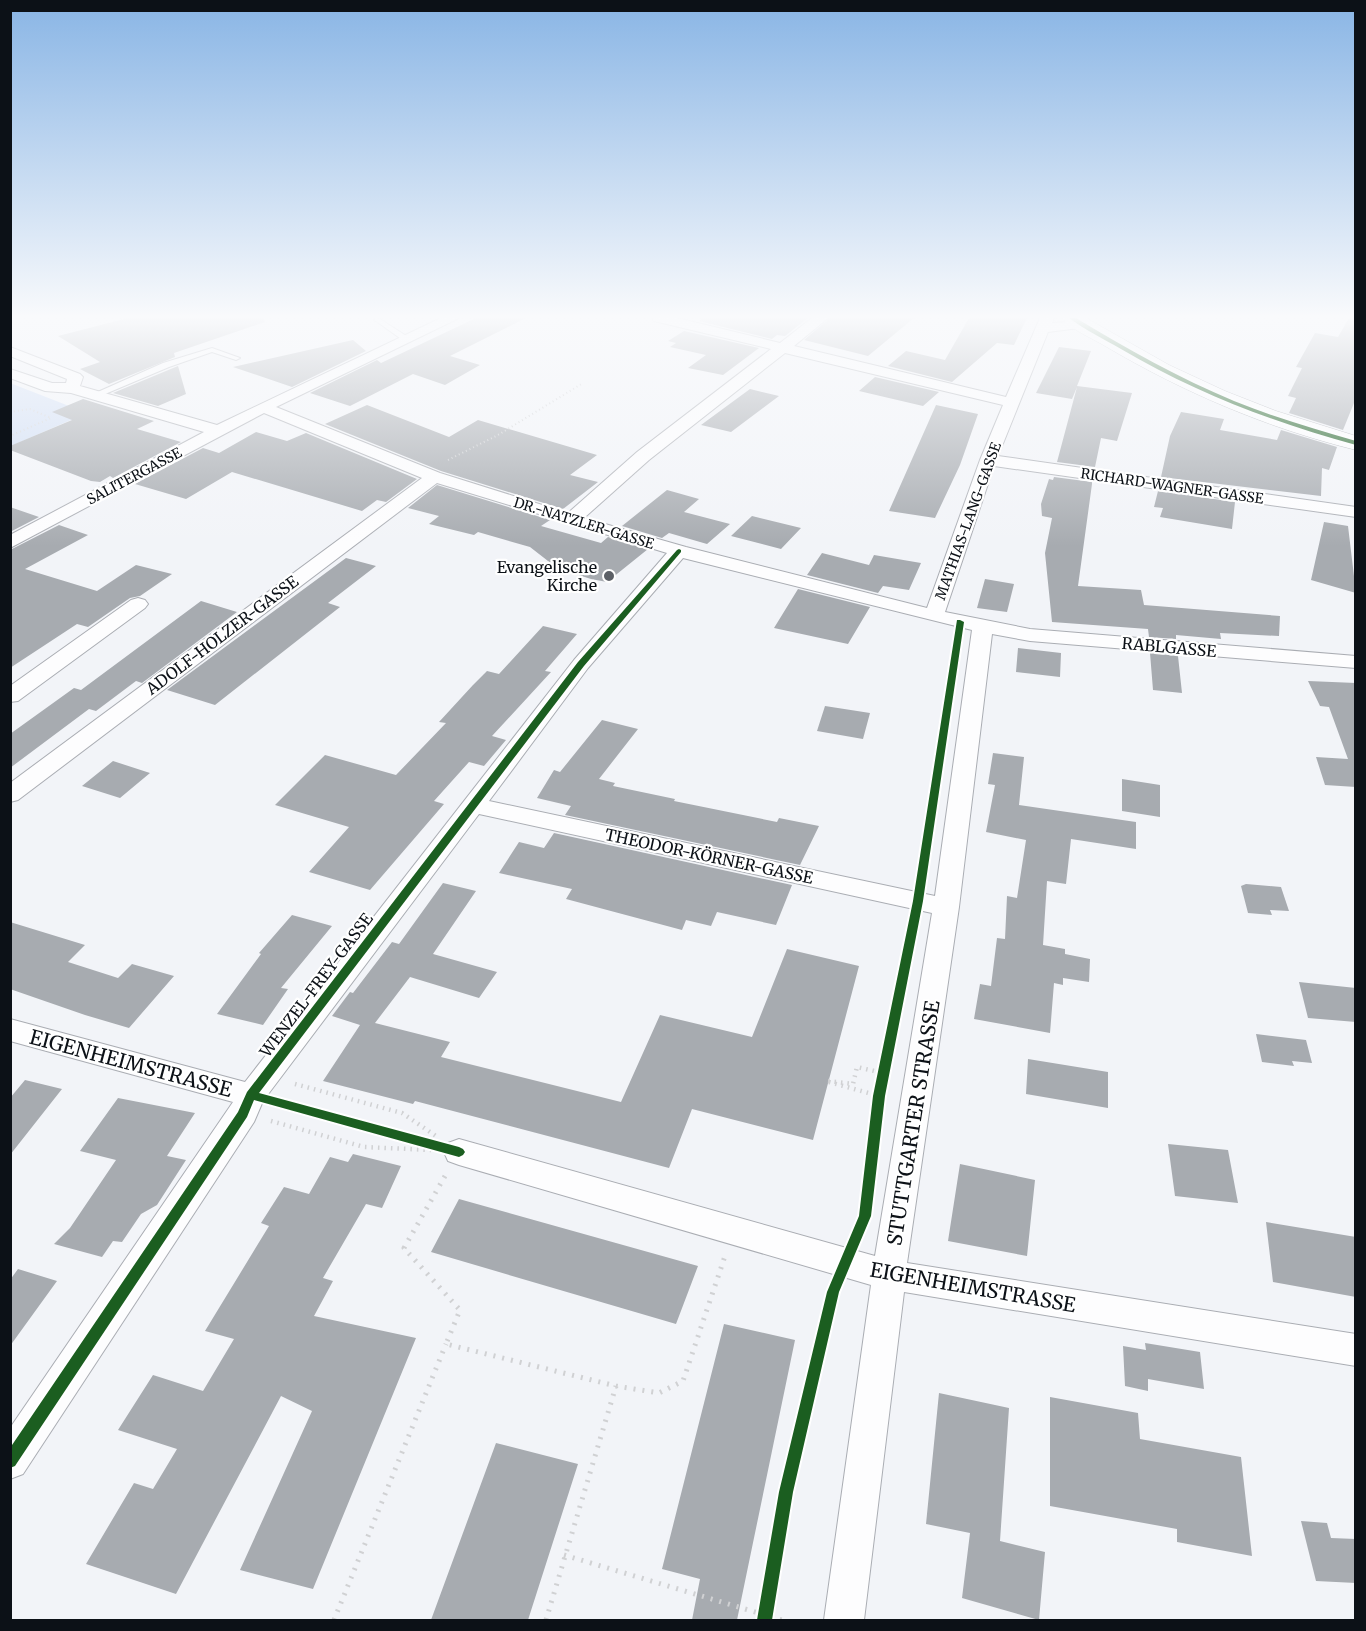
<svg xmlns="http://www.w3.org/2000/svg" width="1366" height="1631" viewBox="0 0 1366 1631" font-family="Merriweather,serif">
<style>
.green{fill:#cfddf4}
.building{fill:#a7abb0}
.lines{fill:none;stroke-linecap:round;stroke-linejoin:round}
.lane-casing{stroke:#aaadb3;stroke-width:2}
.street-casing{stroke:#aaadb3;stroke-width:2}
.primary-casing{stroke:#aaadb3;stroke-width:1}
.path-far2{stroke:#d0d1d3;stroke-width:2;stroke-dasharray:1 3;stroke-linecap:butt}
.path-far1{stroke:#d0d1d3;stroke-width:4.5;stroke-dasharray:1.5 5;stroke-linecap:butt}
.path{stroke:#d0d1d3;stroke-width:5;stroke-dasharray:2 7;stroke-linecap:butt}
.lane{fill:#fdfdfe;fill-rule:evenodd}
.street{fill:#fdfdfe;fill-rule:evenodd}
.primary{fill:#fdfdfe;fill-rule:evenodd}
.cycleway-casing{stroke:#fff;stroke-width:4}
.cycleway{fill:#1b5e20;fill-rule:evenodd}
.poi-dot{fill:#5c6066;stroke:#fff;stroke-width:2}
.labels{text-anchor:middle;dominant-baseline:central;stroke-width:4.5;stroke-linejoin:round;paint-order:stroke}
.far-street-label{font-size:14px;fill:#0c1117;stroke:#fff}
.poi-label{font-size:16px;fill:#0c1117;stroke:#fff;text-anchor:end}
.street-label{font-size:16px;fill:#0c1117;stroke:#fff}
.near-street-label{font-size:20px;fill:#0c1117;stroke:#fff}
</style>
<rect width="100%" height="100%" fill="#f2f4f8"/>
<path class="green" d="M 10,383 L 87,413 L 11,446 Z"/>
<path class="building" d="M 128,318 L 264,318 L 265,322 L 174,353 L 175,357 L 109,384 L 80,369 L 100,362 L 58,336 Z
M 476,318 L 526,318 L 450,356 L 480,365 L 445,385 L 413,374 L 350,406 L 310,393 L 377,360 L 381,363 Z
M 703,318 L 808,318 L 785,336 L 777,335 L 772,339 L 699,321 Z
M 830,318 L 914,318 L 868,356 L 804,340 Z
M 969,318 L 1027,318 L 1014,345 L 997,343 L 952,382 L 888,366 L 906,351 L 945,360 Z
M 1349,318 L 1356,318 L 1356,398 L 1343,430 L 1289,413 L 1296,398 L 1288,396 L 1302,368 L 1296,367 L 1315,333 L 1338,337 Z
M 684,331 L 759,348 L 723,375 L 688,368 L 706,355 L 670,347 L 676,343 L 668,341 Z
M 353,340 L 366,351 L 292,387 L 233,367 Z
M 1059,347 L 1091,351 L 1077,386 L 1132,393 L 1117,441 L 1101,438 L 1095,467 L 1057,462 L 1077,387 L 1072,399 L 1036,393 Z
M 178,366 L 186,394 L 158,406 L 113,393 Z
M 875,377 L 939,392 L 923,406 L 859,391 Z
M 750,389 L 779,396 L 731,432 L 701,425 Z
M 83,399 L 154,421 L 137,429 L 181,442 L 113,478 L 110,476 L 100,482 L 91,481 L 10,450 L 10,446 L 72,420 L 52,412 Z
M 367,405 L 449,437 L 478,420 L 597,455 L 570,475 L 598,482 L 563,509 L 441,471 L 325,424 Z
M 936,405 L 978,414 L 960,465 L 935,518 L 889,511 Z
M 1181,412 L 1224,419 L 1220,430 L 1277,440 L 1281,430 L 1337,447 L 1329,470 L 1322,468 L 1321,496 L 1161,477 L 1170,436 Z
M 256,432 L 287,441 L 306,433 L 417,479 L 386,502 L 377,500 L 362,511 L 232,472 L 186,499 L 135,484 L 203,448 L 219,453 Z
M 1054,477 L 1092,482 L 1092,484 L 1078,586 L 1141,590 L 1144,605 L 1280,616 L 1279,636 L 1220,633 L 1221,639 L 1176,635 L 1176,639 L 1149,637 L 1148,629 L 1052,622 L 1045,553 L 1052,518 L 1042,516 L 1041,504 L 1049,479 L 1053,480 Z
M 437,485 L 550,520 L 541,526 L 601,543 L 608,537 L 648,549 L 607,582 L 591,579 L 557,568 L 530,547 L 478,532 L 474,535 L 429,524 L 439,516 L 408,508 Z
M 667,490 L 699,499 L 684,512 L 730,524 L 707,544 L 669,533 L 662,538 L 622,526 Z
M 1158,491 L 1235,502 L 1232,529 L 1160,517 L 1163,508 L 1154,507 Z
M 10,507 L 39,517 L 10,532 Z
M 752,516 L 801,528 L 781,549 L 731,536 Z
M 1324,522 L 1348,526 L 1356,593 L 1311,580 Z
M 59,525 L 88,535 L 25,569 L 97,591 L 136,565 L 172,574 L 140,596 L 130,598 L 88,627 L 77,624 L 10,668 L 10,550 Z
M 822,553 L 869,565 L 874,555 L 921,563 L 909,590 L 883,586 L 878,593 L 807,575 Z
M 346,558 L 376,566 L 328,603 L 340,607 L 215,705 L 167,690 Z
M 985,579 L 1014,584 L 1007,612 L 977,608 Z
M 798,589 L 870,607 L 848,644 L 774,628 Z
M 201,601 L 237,612 L 142,683 L 136,681 L 96,711 L 89,709 L 10,768 L 10,734 L 74,688 L 81,690 Z
M 543,626 L 577,634 L 545,671 L 551,672 L 492,736 L 506,740 L 484,766 L 469,762 L 434,801 L 444,804 L 370,890 L 309,872 L 349,827 L 275,805 L 325,755 L 396,775 L 446,723 L 439,722 L 473,685 L 487,671 L 499,674 Z
M 1018,648 L 1061,653 L 1060,677 L 1016,672 Z
M 1150,653 L 1178,656 L 1182,693 L 1153,690 Z
M 1308,681 L 1356,683 L 1356,787 L 1325,785 L 1316,757 L 1348,759 L 1329,707 L 1320,706 Z
M 825,706 L 870,713 L 863,739 L 817,731 Z
M 602,720 L 638,729 L 599,779 L 615,783 L 613,786 L 675,799 L 674,801 L 777,822 L 779,818 L 819,826 L 800,865 L 565,815 L 571,806 L 537,798 L 554,770 L 560,772 Z
M 993,753 L 1024,757 L 1019,805 L 1136,822 L 1136,849 L 1071,839 L 1066,884 L 1047,881 L 1043,945 L 1065,949 L 1065,954 L 1090,959 L 1089,982 L 1063,978 L 1063,985 L 1054,983 L 1050,1033 L 974,1019 L 980,984 L 991,986 L 997,938 L 1005,939 L 1007,896 L 1017,898 L 1026,840 L 986,832 L 995,785 L 988,784 Z
M 113,761 L 150,773 L 120,798 L 82,786 Z
M 1122,779 L 1160,785 L 1160,817 L 1122,811 Z
M 554,833 L 792,885 L 776,925 L 717,912 L 711,926 L 686,920 L 682,930 L 566,899 L 572,889 L 499,873 L 519,842 L 544,848 Z
M 443,883 L 476,891 L 433,954 L 497,972 L 479,998 L 410,977 L 375,1023 L 450,1042 L 441,1057 L 621,1102 L 660,1015 L 752,1037 L 787,949 L 859,966 L 813,1140 L 692,1109 L 669,1168 L 415,1101 L 413,1104 L 323,1081 L 360,1025 L 332,1016 L 350,992 L 353,993 L 392,942 L 399,944 Z
M 1246,884 L 1281,887 L 1289,911 L 1270,910 L 1272,915 L 1248,913 L 1241,886 Z
M 292,915 L 332,926 L 281,988 L 288,989 L 263,1025 L 217,1014 L 261,954 L 259,953 Z
M 10,922 L 85,945 L 68,962 L 118,978 L 132,964 L 174,976 L 129,1028 L 85,1015 L 10,989 Z
M 1299,982 L 1356,988 L 1356,1022 L 1308,1018 Z
M 1256,1034 L 1306,1040 L 1312,1063 L 1292,1061 L 1294,1066 L 1262,1062 Z
M 1028,1059 L 1108,1072 L 1108,1108 L 1026,1094 Z
M 25,1080 L 62,1089 L 10,1155 L 10,1098 Z
M 118,1098 L 195,1113 L 167,1156 L 186,1160 L 157,1205 L 141,1214 L 122,1242 L 113,1241 L 102,1257 L 54,1244 L 70,1228 L 116,1160 L 80,1151 Z
M 1168,1144 L 1228,1150 L 1238,1203 L 1175,1196 Z
M 353,1154 L 401,1166 L 382,1208 L 366,1204 L 323,1278 L 333,1281 L 314,1316 L 416,1338 L 313,1589 L 240,1570 L 312,1411 L 281,1396 L 176,1594 L 86,1564 L 134,1483 L 153,1489 L 177,1449 L 118,1430 L 153,1375 L 203,1391 L 234,1339 L 205,1331 L 269,1226 L 261,1223 L 284,1187 L 309,1194 L 330,1157 L 348,1162 Z
M 960,1164 L 1035,1180 L 1027,1256 L 948,1241 Z
M 459,1199 L 698,1266 L 676,1324 L 431,1252 Z
M 1266,1222 L 1356,1237 L 1356,1297 L 1273,1282 Z
M 18,1269 L 57,1281 L 10,1346 L 10,1280 Z
M 724,1324 L 795,1340 L 737,1620 L 692,1620 L 700,1579 L 662,1569 Z
M 1145,1343 L 1200,1352 L 1204,1389 L 1148,1379 L 1148,1391 L 1125,1386 L 1123,1346 L 1146,1350 Z
M 939,1393 L 1009,1408 L 1000,1541 L 1045,1552 L 1039,1620 L 962,1598 L 970,1533 L 926,1524 Z
M 1050,1397 L 1138,1413 L 1140,1439 L 1241,1457 L 1252,1556 L 1177,1542 L 1177,1529 L 1050,1506 Z
M 496,1443 L 578,1464 L 528,1620 L 431,1620 Z
M 1301,1521 L 1327,1523 L 1331,1538 L 1356,1539 L 1356,1583 L 1316,1581 Z"/>
<g class="lines">
<defs>
<path id="lane" d="M 377,318 L 380,319 L 411,339 L 404,341 L 376,321 L 374,320 Z
M 212,348 L 240,358 L 236,360 L 212,352 L 169,367 L 98,397 L 91,395 L 163,363 Z"/>
<path id="street" d="M 441,318 L 459,318 L 276,407 L 440,473 L 568,513 L 637,452 L 771,349 L 654,321 L 652,318 L 677,318 L 780,343 L 812,318 L 828,318 L 794,346 L 1006,397 L 1040,318 L 1054,318 L 1052,323 L 1087,321 L 1087,327 L 1048,332 L 998,456 L 1356,507 L 1356,517 L 994,466 L 945,612 L 1030,629 L 1356,656 L 1356,668 L 1030,641 L 992,634 L 959,907 L 907,1263 L 1356,1334 L 1356,1366 L 904,1292 L 864,1620 L 824,1620 L 871,1285 L 459,1165 L 448,1161 L 444,1152 L 448,1143 L 459,1139 L 875,1256 L 932,913 L 479,814 L 263,1101 L 254,1122 L 23,1474 L 10,1479 L 10,1428 L 233,1102 L 10,1041 L 10,1019 L 245,1082 L 574,660 L 667,553 L 437,483 L 18,800 L 10,802 L 10,783 L 422,478 L 264,413 L 10,548 L 10,535 L 204,432 L 71,393 L 45,391 L 10,378 L 10,369 L 52,383 L 66,383 L 67,379 L 10,356 L 10,347 L 80,374 L 83,377 L 80,386 L 217,425 ZM 785,353 L 1003,405 L 980,460 L 927,608 L 686,547 L 584,518 L 649,460 ZM 683,558 L 972,630 L 935,896 L 489,801 L 588,668 Z
M 138,598 L 145,600 L 148,604 L 145,608 L 18,701 L 10,702 L 10,686 L 131,600 Z"/>
<path id="primary" d="M 1062,318 L 1086,318 L 1169,365 L 1225,391 L 1276,411 L 1356,436 L 1356,450 C 1267,428 1183,392 1105,346 C 1092,338 1071,330 1062,318 Z"/>
</defs>
<use href="#lane" class="lane-casing"/>
<use href="#street" class="street-casing"/>
<use href="#primary" class="primary-casing"/>
<path class="path-far2" d="M 10,412 L 30,409 L 51,418 L 10,436
M 448,460 L 498,435 L 583,383"/>
<path class="path-far1" d="M 828,1081 L 853,1084 L 857,1067 L 883,1073
M 829,1082 L 879,1096
M 295,1084 L 402,1113 L 436,1136
M 271,1121 L 364,1147 L 431,1150"/>
<path class="path" d="M 445,1176 L 404,1248 L 460,1310 L 446,1344 L 616,1386 L 659,1393 L 683,1381 L 725,1256
M 564,1555 L 782,1620
M 334,1620 L 446,1344
M 546,1620 L 616,1386"/>
<use href="#lane" class="lane"/>
<use href="#street" class="street"/>
<use href="#primary" class="primary"/>
<defs>
<path id="cycleway" d="M 1069,318 L 1076,318 C 1127,349 1179,378 1234,401 C 1273,417 1315,429 1356,441 L 1356,445 C 1272,422 1196,393 1121,349 C 1104,339 1085,330 1069,318 Z
M 679,549 L 681,550 L 681,552 L 584,666 L 259,1093 L 459,1147 L 463,1149 L 465,1152 L 463,1155 L 459,1157 L 254,1100 L 247,1117 L 15,1466 L 10,1468 L 10,1448 L 238,1112 L 247,1092 L 578,662 L 677,550 Z
M 957,620 L 960,620 L 964,622 L 923,901 L 885,1096 L 871,1216 L 839,1292 L 793,1492 L 772,1620 L 757,1620 L 779,1492 L 827,1292 L 859,1216 L 873,1096 L 913,901 Z"/>
</defs>
<use href="#cycleway" class="cycleway-casing"/>
<use href="#cycleway" class="cycleway"/>
</g>
<linearGradient id="sky" x2="0" y2="1"><stop stop-color="#89b5e5"/><stop offset="0.58" stop-color="#f9fafc"/><stop offset="1" stop-color="#f9fafc" stop-opacity="0"/></linearGradient>
<rect width="1366" height="546" fill="url(#sky)"/>
<circle class="poi-dot" cx="609" cy="576" r="6"/>
<g class="labels">
<g class="far-street-label">
<text transform="translate(134 476) rotate(-28)">SALITERGASSE</text>
<text transform="translate(1172 486) rotate(8)">RICHARD-WAGNER-GASSE</text>
<text transform="translate(968 521) rotate(-70)">MATHIAS-LANG-GASSE</text>
<text transform="translate(584 523) rotate(17)">DR.-NATZLER-GASSE</text>
</g>
<g class="poi-label">
<text x="597" y="567">Evangelische<tspan x="597" dy="18">Kirche</tspan></text>
</g>
<g class="street-label">
<text transform="translate(222 635) rotate(-37)">ADOLF-HOLZER-GASSE</text>
<text transform="translate(1169 647) rotate(5)">RABLGASSE</text>
<text transform="translate(709 856) rotate(12)">THEODOR-KÖRNER-GASSE</text>
<text transform="translate(316 985) rotate(-53)">WENZEL-FREY-GASSE</text>
</g>
<g class="near-street-label">
<text transform="translate(131 1063) rotate(15)">EIGENHEIMSTRASSE</text>
<text transform="translate(913 1123) rotate(-81)">STUTTGARTER STRASSE</text>
<text transform="translate(973 1287) rotate(10)">EIGENHEIMSTRASSE</text>
</g>
</g>
<rect width="1366" height="1631" fill="none" stroke="#0c1117" stroke-width="24"/>
</svg>
